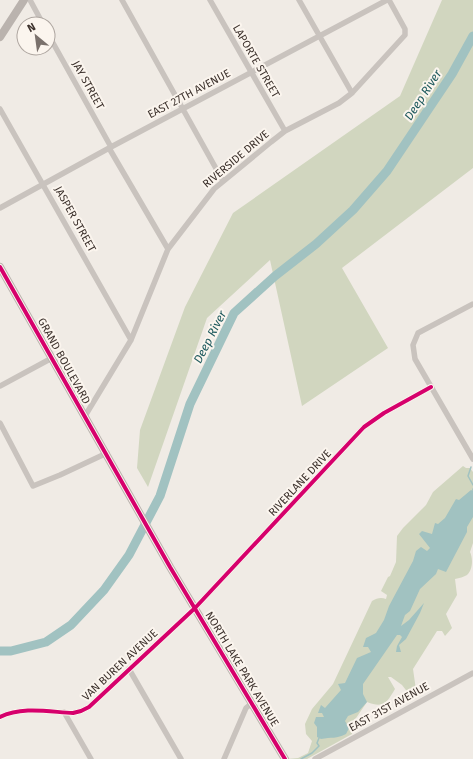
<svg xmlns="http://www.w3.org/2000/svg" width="473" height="759" viewBox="0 0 473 759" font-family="'Fira Sans',sans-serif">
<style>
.green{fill:#d1d6bf}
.water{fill:#a1c2c1}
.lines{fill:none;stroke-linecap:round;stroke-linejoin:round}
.stream{stroke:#a1c2c1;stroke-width:1.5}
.river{stroke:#a1c2c1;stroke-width:9}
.street{stroke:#c9c3be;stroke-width:5.5}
.secondary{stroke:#bab3ae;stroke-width:8}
.cycleway-casing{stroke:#fbf5ee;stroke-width:6}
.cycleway{stroke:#d6006c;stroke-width:4}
.labels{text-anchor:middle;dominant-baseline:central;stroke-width:4;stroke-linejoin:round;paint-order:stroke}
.street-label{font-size:11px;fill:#3b302b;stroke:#fbf5ee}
.water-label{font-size:12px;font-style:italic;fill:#1f5a5e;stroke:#fbf5ee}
</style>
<rect width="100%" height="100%" fill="#f0ebe5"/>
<path class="green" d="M 442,0 L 473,0 L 473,168 L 342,268 L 388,348 L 302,406 L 270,260 L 207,318 L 148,487 L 137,468 L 140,430 L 185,307 L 233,213 L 400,96 Z
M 463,466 L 466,468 L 470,468 L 473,472 L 473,543 L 470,552 C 473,558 473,570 467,575 C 464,577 459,578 455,579 L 457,595 L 446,614 L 452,628 L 445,636 L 442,631 L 437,631 L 413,669 L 416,690 L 409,694 L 402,685 L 391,677 L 388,677 L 395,689 C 387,702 384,709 367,702 L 354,721 L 352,734 L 307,759 L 287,759 L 298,758 L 308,753 L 312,741 L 306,734 L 305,724 L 312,709 L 333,684 L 372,601 C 377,598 381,597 386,599 L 387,595 L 381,591 L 388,577 L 390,576 L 396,562 L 397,536 L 403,528 L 426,505 L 433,492 Z"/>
<path class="water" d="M 471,490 L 473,491 L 473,517 L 467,527 L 467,532 L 446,572 L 438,569 L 436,574 L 420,589 L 410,611 L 405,615 L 401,626 L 409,620 L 424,603 L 420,613 L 406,639 L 399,645 L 401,652 L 396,652 L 397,646 L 402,637 L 400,635 L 397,635 L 363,684 L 363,694 L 367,702 L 358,712 L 348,716 L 345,721 L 349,728 L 346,734 C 337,739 331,737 321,739 L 317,737 L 317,727 L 314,723 L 316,717 L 324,717 L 322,713 L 318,713 L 321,705 L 325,708 L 341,690 L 338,684 L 345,683 L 357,658 L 371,652 L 368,647 L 363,647 L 366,638 L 376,633 L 384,620 L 389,606 L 413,561 L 416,551 L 421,547 L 427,551 L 430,548 L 419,534 L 422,531 L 432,534 L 435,523 L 438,524 L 445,518 L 456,499 L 459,500 Z"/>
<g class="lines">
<path class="stream" d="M 471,467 L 468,476 L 473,485
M 473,491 L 473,489
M 301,759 L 312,753 L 319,746 L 317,743 L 319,738"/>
<path class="river" d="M 0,651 L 11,651 L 46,642 L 71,625 L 104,590 L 129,555 L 160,496 L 190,404 L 234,313 L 275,276 L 316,244 L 353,210 L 387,171 L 452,74 L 473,36"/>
<path class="street" d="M 30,0 L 43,24
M 122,0 L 223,181
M 210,0 L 285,131
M 299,0 L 352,93
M 48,34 L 111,147
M 0,109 L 131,340
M 109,148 L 168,249
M 0,208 L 111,147 L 387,0
M 473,304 L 418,333 L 413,345 L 415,359 L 473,459
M 0,386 L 52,358
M 85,416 L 131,340 L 168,249 L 214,189 L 271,142 L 285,131 L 339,103 L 352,93 L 405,35 L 405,29 L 389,0
M 0,423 L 33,486 L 60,475 L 107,453
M 129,669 L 181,759
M 64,712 L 91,759
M 0,717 C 22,706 50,712 73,713 L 81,711 L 89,707 L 195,608 L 364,427 L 384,413 L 431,387
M 224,759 L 246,708 L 252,703
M 315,759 L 473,673"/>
<path class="secondary" d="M 0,37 L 24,0
M 0,267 L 170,567 L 285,759"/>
<defs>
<path id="cycleway" d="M 0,267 L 170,567 L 285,759
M 0,717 C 22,706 50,712 73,713 L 81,711 L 89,707 L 195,608 L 364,427 L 384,413 L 431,387"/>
</defs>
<use href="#cycleway" class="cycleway-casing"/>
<use href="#cycleway" class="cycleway"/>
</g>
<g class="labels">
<g class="street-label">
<text transform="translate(256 61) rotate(60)">LAPORTE STREET</text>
<text transform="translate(88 85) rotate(61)">JAY STREET</text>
<text transform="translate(189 94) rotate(-28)">EAST 27TH AVENUE</text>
<text transform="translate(236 159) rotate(-40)">RIVERSIDE DRIVE</text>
<text transform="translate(75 219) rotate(61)">JASPER STREET</text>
<text transform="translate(64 361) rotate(61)">GRAND BOULEVARD</text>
<text transform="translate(300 483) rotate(-47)">RIVERLANE DRIVE</text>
<text transform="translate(120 665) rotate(-43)">VAN BUREN AVENUE</text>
<text transform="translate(242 669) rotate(59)">NORTH LAKE PARK AVENUE</text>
<text transform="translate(389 707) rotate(-29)">EAST 31ST AVENUE</text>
</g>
<g class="water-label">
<text transform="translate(423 95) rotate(-57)">Deep River</text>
<text transform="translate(210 337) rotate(-63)">Deep River</text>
</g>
</g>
<g transform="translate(36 36) rotate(331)"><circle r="19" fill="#fbf5ee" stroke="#aea6a0"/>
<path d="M0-3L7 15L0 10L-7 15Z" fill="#7a716c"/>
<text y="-6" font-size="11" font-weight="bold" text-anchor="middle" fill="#3b302b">N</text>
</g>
</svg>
